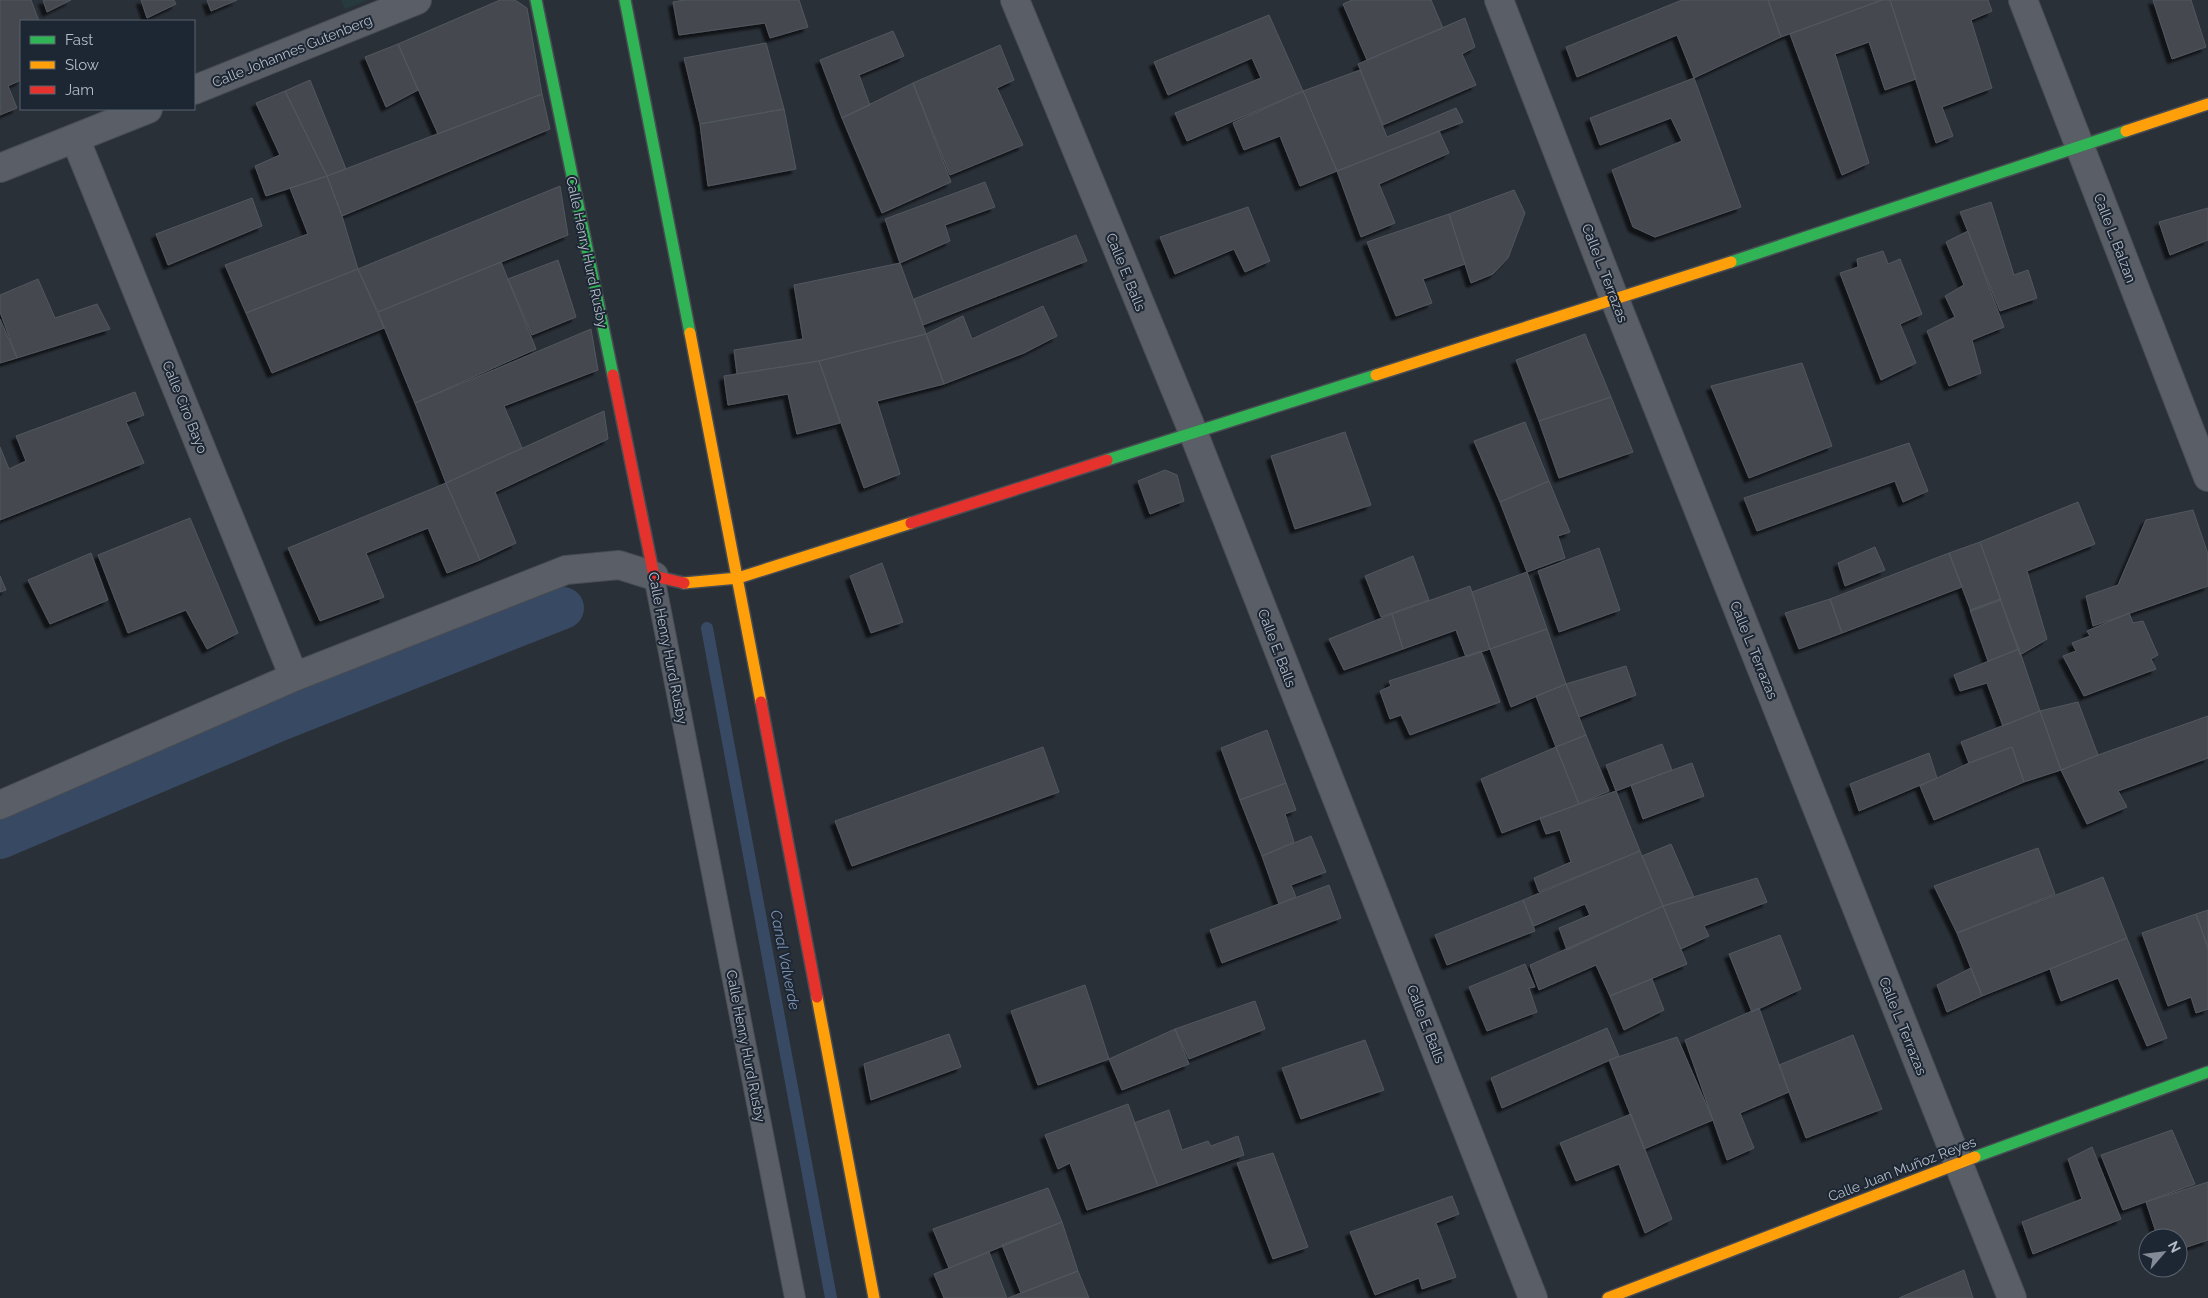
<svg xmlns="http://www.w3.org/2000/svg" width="2208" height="1298" viewBox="0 0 2208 1298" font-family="Raleway,sans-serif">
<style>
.green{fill:#273a3e}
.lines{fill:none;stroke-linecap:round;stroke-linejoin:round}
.stream{stroke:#384963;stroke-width:12}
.canal{stroke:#384963;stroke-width:42}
.building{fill:#444950;stroke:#52575f;filter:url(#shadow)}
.lane-casing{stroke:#484c53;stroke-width:22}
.street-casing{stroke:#484c53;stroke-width:30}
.fast-casing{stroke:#484c53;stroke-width:14}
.slow-casing{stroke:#484c53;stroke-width:14}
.jam-casing{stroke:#484c53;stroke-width:14}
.lane{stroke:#5a5e66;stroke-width:20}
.street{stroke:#5a5e66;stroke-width:28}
.fast{stroke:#30b455;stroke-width:11}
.slow{stroke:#ff9f0a;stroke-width:11}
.jam{stroke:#e5322d;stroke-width:11}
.labels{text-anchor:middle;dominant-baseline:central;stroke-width:4;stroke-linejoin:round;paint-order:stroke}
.street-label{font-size:14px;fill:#b4bcc9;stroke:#1d2633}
.water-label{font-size:15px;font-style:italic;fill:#7c92b1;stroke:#1d2633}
</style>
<defs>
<filter id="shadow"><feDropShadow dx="-4.5" dy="4.5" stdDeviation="1" flood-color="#0009"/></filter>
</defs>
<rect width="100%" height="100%" fill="#2a3038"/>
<path class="green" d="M 341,0 L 368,0 L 345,9 Z"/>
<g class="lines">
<path class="stream" d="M 707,628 L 831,1298"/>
<path class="canal" d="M 0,838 L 280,720 L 563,608"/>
</g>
<path class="building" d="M 0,0 L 31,0 L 39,21 L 21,21 L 21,80 L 8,86 L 17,108 L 0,115 Z
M 43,0 L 71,0 L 47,12 Z
M 141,0 L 174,0 L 176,4 L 147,18 Z
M 207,0 L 237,0 L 211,11 Z
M 500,0 L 515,0 L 527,8 L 542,94 L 438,134 L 398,44 Z
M 684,0 L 799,0 L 808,27 L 770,38 L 765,23 L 679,35 L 673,2 Z
M 1352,0 L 1431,0 L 1443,28 L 1367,60 L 1343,4 Z
M 1682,0 L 1768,0 L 1781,37 L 1694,78 L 1677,35 L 1577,77 L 1566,47 Z
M 1768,0 L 1882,0 L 1781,37 Z
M 1882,0 L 1890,0 L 1916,79 L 1885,90 L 1869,42 L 1835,54 L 1869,163 L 1842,175 L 1790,34 Z
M 1890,0 L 1988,0 L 1992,11 L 1971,20 L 1992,88 L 1942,107 L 1953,136 L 1936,143 Z
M 2153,0 L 2191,0 L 2206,47 L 2172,59 Z
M 1269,15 L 1303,91 L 1187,141 L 1175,113 L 1261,78 L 1252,58 L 1168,95 L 1154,62 Z
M 1465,18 L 1475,47 L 1462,54 L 1476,85 L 1383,125 L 1358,64 Z
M 893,31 L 904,56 L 859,75 L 870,105 L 842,118 L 820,60 Z
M 766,43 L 784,109 L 700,124 L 684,58 Z
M 398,44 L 418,90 L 386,107 L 365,57 Z
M 1000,45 L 1014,80 L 997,88 L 1023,145 L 950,175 L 913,83 Z
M 1360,70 L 1387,137 L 1456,108 L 1463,122 L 1337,171 L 1303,91 Z
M 1694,78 L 1741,207 L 1655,237 L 1633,227 L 1612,170 L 1682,141 L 1671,118 L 1600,145 L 1590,118 Z
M 310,80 L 346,169 L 327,176 L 285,91 Z
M 913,83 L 951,182 L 882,213 L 842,118 Z
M 285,91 L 327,176 L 266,196 L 255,166 L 280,155 L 256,103 Z
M 1303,91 L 1337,171 L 1300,186 L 1280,136 L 1244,150 L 1233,123 Z
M 542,94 L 550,129 L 342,216 L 327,176 Z
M 784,109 L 796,169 L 708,186 L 700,124 Z
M 1439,131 L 1449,153 L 1379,184 L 1395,223 L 1361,237 L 1337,171 Z
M 327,176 L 342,216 L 358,269 L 246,313 L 225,265 L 308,234 L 290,188 Z
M 985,182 L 995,207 L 945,225 L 950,241 L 900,263 L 885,219 Z
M 560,186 L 568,235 L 378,312 L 358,269 Z
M 1514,190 L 1525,213 L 1508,258 L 1493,274 L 1471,283 L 1449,214 Z
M 252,198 L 262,226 L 168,265 L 156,234 Z
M 1991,202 L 2014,275 L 2028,270 L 2037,298 L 2000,311 L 1960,212 Z
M 1248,207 L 1270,261 L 1245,272 L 1234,249 L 1175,274 L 1160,237 Z
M 2208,208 L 2208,240 L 2170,255 L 2159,222 Z
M 1449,214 L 1465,264 L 1423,279 L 1432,303 L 1396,316 L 1367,242 Z
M 1968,231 L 2004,327 L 1972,340 L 1981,373 L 1949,386 L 1927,331 L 1955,317 L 1945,296 L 1964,285 L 1946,242 Z
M 1076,235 L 1087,261 L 923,325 L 914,299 Z
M 1883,251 L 1888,264 L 1900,259 L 1922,314 L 1900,324 L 1916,363 L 1881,380 L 1840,273 L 1858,267 L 1857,259 Z
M 558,260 L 576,317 L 532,335 L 508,279 Z
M 501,262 L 536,349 L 415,403 L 378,312 Z
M 900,263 L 926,334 L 819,361 L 737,374 L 734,350 L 803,339 L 794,285 Z
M 358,269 L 384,328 L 272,373 L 246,313 Z
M 38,279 L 55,318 L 97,304 L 110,329 L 17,358 L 0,312 L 0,295 Z
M 1043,306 L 1057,336 L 1024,353 L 944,384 L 926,334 L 963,316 L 972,339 Z
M 0,319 L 17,358 L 0,363 Z
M 591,329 L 598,370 L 504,406 L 522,448 L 446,483 L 415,403 Z
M 926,334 L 944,384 L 877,401 L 900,474 L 864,488 L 819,361 Z
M 1585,334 L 1611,397 L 1539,421 L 1516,360 Z
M 819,361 L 840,423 L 797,434 L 788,394 L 728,405 L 724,376 Z
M 1802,363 L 1832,446 L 1749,478 L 1711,386 Z
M 135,392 L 144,415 L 126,422 L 144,463 L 0,520 L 0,447 L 9,469 L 26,461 L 16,436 Z
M 1611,397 L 1633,452 L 1559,478 L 1539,421 Z
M 604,411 L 608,439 L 495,492 L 516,543 L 480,560 L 446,483 Z
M 1525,422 L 1549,481 L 1500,502 L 1474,441 Z
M 1345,432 L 1371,505 L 1295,529 L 1271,456 Z
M 1909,443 L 1928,491 L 1903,502 L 1895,481 L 1757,531 L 1744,498 Z
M 1165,470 L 1177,475 L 1184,501 L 1150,514 L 1138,481 Z
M 1549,481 L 1570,532 L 1558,536 L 1565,558 L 1527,572 L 1500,502 Z
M 446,483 L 480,560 L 447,573 L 428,528 L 366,553 L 384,597 L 320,621 L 288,548 Z
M 2078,502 L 2095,544 L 2027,571 L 2047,639 L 2020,655 L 1980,542 Z
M 2193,510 L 2208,554 L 2208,586 L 2093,626 L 2086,596 L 2118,585 L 2146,520 Z
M 190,518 L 238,633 L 207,649 L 186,610 L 128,633 L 98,555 Z
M 1980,542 L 2001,600 L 1971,611 L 1949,553 Z
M 1875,547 L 1885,570 L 1845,586 L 1838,563 Z
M 1599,548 L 1620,610 L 1559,632 L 1538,571 Z
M 91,553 L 108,600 L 50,624 L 28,580 Z
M 1949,553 L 1962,587 L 1842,633 L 1830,599 Z
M 1413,556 L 1429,600 L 1381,617 L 1365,576 Z
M 882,563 L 903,622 L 871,633 L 850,576 Z
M 1527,572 L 1547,629 L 1490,649 L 1472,592 Z
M 0,576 L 6,590 L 0,592 Z
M 1470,586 L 1490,649 L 1466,657 L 1456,630 L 1403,649 L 1392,614 Z
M 1830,599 L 1842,633 L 1799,649 L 1785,613 Z
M 2000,599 L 2019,649 L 1988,661 L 1970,610 Z
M 2129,613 L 2133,623 L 2143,621 L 2158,655 L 2151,659 L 2156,669 L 2084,696 L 2063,656 L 2076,651 L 2072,643 L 2090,636 L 2087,631 Z
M 1392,614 L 1403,649 L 1344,670 L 1329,639 Z
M 1547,629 L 1566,684 L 1511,707 L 1490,649 Z
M 2019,649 L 2040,711 L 2003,726 L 1987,683 L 1960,691 L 1954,675 Z
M 1481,651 L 1500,702 L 1410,735 L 1401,715 L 1390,719 L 1380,691 L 1391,686 L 1389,681 Z
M 1626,666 L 1636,695 L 1579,717 L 1566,684 Z
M 1566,684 L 1586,735 L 1556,747 L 1536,696 Z
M 2078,702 L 2098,755 L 2061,770 L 2040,711 Z
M 2040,711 L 2061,770 L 2024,782 L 2012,747 L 1969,763 L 1961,742 Z
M 2208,716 L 2208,758 L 2118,791 L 2127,807 L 2087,824 L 2061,770 L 2098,755 Z
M 1267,730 L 1286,783 L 1240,800 L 1221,748 Z
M 1586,735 L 1609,791 L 1579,804 L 1556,747 Z
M 1662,744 L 1672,770 L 1616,791 L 1606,765 Z
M 1043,747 L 1059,792 L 852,866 L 835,821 Z
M 1556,747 L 1579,804 L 1502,833 L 1481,779 Z
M 2012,747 L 2024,782 L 1934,820 L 1920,786 L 1969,763 Z
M 1929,753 L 1937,778 L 1859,811 L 1850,784 Z
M 1692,763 L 1704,796 L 1643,819 L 1631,785 Z
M 1286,783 L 1296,810 L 1285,814 L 1294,842 L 1262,856 L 1240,800 Z
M 1616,791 L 1640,851 L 1539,892 L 1534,878 L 1571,862 L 1560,830 L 1546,834 L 1540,818 Z
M 1311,836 L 1326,872 L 1291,885 L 1296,897 L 1279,904 L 1262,856 Z
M 1671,844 L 1694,897 L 1663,906 L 1642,856 Z
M 2038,848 L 2055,894 L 1957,933 L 1934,886 Z
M 1640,851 L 1663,906 L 1567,950 L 1559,928 L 1590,915 L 1585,904 L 1534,926 L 1523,900 Z
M 2103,877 L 2127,938 L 1982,996 L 1957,933 Z
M 1757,878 L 1767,902 L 1704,926 L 1709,936 L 1681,949 L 1663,906 Z
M 1329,885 L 1341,918 L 1222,963 L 1210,930 Z
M 1523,900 L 1535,931 L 1447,965 L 1435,935 Z
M 1663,906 L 1687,964 L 1610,996 L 1596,965 L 1539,990 L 1530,965 Z
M 2208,910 L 2208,948 L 2196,914 Z
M 2196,914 L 2208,948 L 2208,1009 L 2196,1013 L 2191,997 L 2168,1006 L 2142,933 Z
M 1780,935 L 1801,989 L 1752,1012 L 1729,954 Z
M 2127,938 L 2167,1038 L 2147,1046 L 2118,978 L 2061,1001 L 2050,969 Z
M 1525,964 L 1535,987 L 1529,988 L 1537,1012 L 1487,1031 L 1469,987 Z
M 1971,968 L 1982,996 L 1947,1012 L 1937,985 Z
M 1652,979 L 1664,1010 L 1624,1030 L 1610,996 Z
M 1085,985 L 1109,1059 L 1038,1085 L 1011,1011 Z
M 1255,1001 L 1265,1029 L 1189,1059 L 1175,1029 Z
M 1759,1008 L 1789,1092 L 1740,1113 L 1754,1148 L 1727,1160 L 1685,1040 Z
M 1607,1028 L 1619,1056 L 1502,1108 L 1491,1078 Z
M 1175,1029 L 1189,1064 L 1122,1090 L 1109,1059 Z
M 949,1034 L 961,1067 L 871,1100 L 864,1064 Z
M 1853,1035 L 1882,1109 L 1806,1138 L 1779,1065 Z
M 1677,1037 L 1713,1120 L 1644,1149 L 1609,1060 Z
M 1365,1040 L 1384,1090 L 1301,1119 L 1282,1068 Z
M 1128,1104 L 1158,1186 L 1087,1210 L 1070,1163 L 1058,1169 L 1045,1135 Z
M 1169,1110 L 1182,1150 L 1208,1141 L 1211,1146 L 1238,1136 L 1244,1155 L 1158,1186 L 1134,1123 Z
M 1631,1114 L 1672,1219 L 1645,1233 L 1619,1164 L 1576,1181 L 1560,1143 Z
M 2172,1130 L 2195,1184 L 2123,1210 L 2101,1155 Z
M 2092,1147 L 2121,1219 L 2033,1254 L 2022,1222 L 2082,1199 L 2068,1159 Z
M 1273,1153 L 1308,1247 L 1273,1259 L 1237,1163 Z
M 2208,1182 L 2208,1240 L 2178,1250 L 2178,1238 L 2158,1238 L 2146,1202 Z
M 1048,1188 L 1062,1222 L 949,1268 L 933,1229 Z
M 1452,1196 L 1459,1214 L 1436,1223 L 1456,1277 L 1422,1289 L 1419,1278 L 1375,1295 L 1350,1232 Z
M 1062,1222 L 1078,1271 L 1021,1293 L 1002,1245 Z
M 989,1252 L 1007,1298 L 944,1298 L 934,1274 Z
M 1964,1270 L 1973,1298 L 1899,1298 Z
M 1078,1271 L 1089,1298 L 1008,1298 L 1021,1293 Z"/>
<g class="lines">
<defs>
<path id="lane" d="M 654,576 L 795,1298"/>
<path id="street" d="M 1015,0 L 1193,432 L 1533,1298
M 1499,0 L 1615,300 L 2012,1298
M 2023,0 L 2208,477
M 194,90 L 417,0
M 75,138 L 294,677
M 0,168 L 148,109
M 0,805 L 294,677 L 566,570 L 619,565 L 654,576"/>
<path id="fast" d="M 536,0 L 613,375
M 625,0 L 690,333
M 1731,262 L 2126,131
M 1107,460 L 1376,375
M 1975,1157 L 2208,1072"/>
<path id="slow" d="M 2126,131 L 2208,104
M 690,333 L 761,702
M 1376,375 L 1731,262
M 684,583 L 738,578 L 911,523
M 817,997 L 874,1298
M 1608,1298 L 1975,1157"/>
<path id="jam" d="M 613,375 L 654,576 L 684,583
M 911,523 L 1107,460
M 761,702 L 817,997"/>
</defs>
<use href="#lane" class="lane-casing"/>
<use href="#street" class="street-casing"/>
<use href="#fast" class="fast-casing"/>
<use href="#slow" class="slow-casing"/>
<use href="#jam" class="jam-casing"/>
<use href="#lane" class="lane"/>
<use href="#street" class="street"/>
<use href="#fast" class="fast"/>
<use href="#slow" class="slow"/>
<use href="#jam" class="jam"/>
</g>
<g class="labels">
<g class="street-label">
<text transform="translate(292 51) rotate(-22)">Calle Johannes Gutenberg</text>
<text transform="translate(2115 238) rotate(69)">Calle L. Balzan</text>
<text transform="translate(587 252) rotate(78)">Calle Henry Hurd Rusby</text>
<text transform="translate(1126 272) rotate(68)">Calle E. Balls</text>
<text transform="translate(1605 273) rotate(69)">Calle L. Terrazas</text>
<text transform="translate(185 407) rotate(68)">Calle Ciro Bayo</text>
<text transform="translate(668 648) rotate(79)">Calle Henry Hurd Rusby</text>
<text transform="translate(1277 648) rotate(69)">Calle E. Balls</text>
<text transform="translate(1754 650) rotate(68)">Calle L. Terrazas</text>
<text transform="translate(1426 1024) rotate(69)">Calle E. Balls</text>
<text transform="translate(1903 1026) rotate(68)">Calle L. Terrazas</text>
<text transform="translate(746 1046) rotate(79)">Calle Henry Hurd Rusby</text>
<text transform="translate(1902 1169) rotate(-21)">Calle Juan Muñoz Reyes</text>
</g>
<g class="water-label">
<text transform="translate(785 960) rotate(79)">Canal Valverde</text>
</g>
</g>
<rect x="20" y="20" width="175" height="90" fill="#1d2633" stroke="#59626f"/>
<rect x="30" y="36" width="25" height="8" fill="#30b455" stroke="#59626f"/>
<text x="65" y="45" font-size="15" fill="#b4bcc9">Fast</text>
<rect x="30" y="61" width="25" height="8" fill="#ff9f0a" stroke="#59626f"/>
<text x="65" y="70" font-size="15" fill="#b4bcc9">Slow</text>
<rect x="30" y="86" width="25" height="8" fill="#e5322d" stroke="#59626f"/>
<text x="65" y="95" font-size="15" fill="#b4bcc9">Jam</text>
<g transform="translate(2163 1253) rotate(62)"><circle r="24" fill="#1d2633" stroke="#59626f"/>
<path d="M0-4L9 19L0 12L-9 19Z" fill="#848b96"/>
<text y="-8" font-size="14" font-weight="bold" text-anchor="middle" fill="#b4bcc9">N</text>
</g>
</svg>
